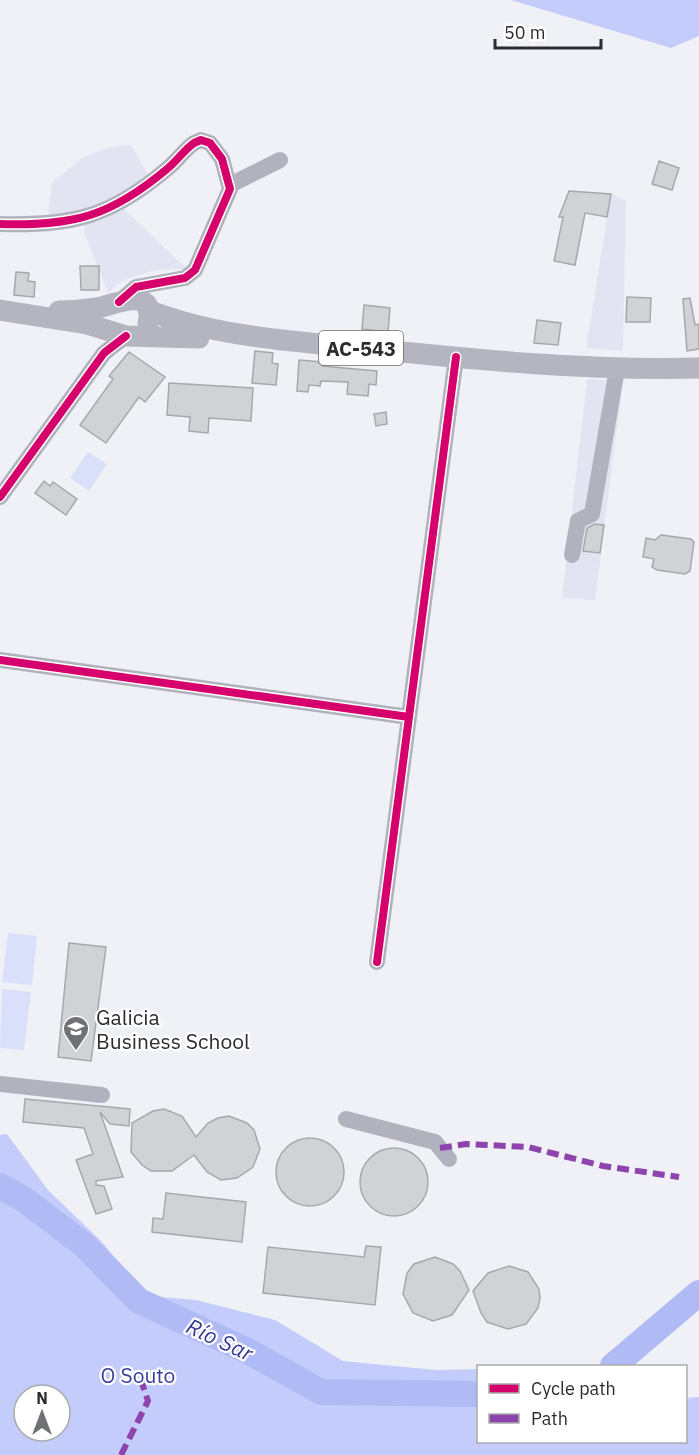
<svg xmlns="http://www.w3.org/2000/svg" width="699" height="1455" viewBox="0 0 699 1455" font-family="'IBM Plex Sans',sans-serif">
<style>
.built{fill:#e2e5f1}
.green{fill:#dbe0fa}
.forest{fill:#c3ccfb;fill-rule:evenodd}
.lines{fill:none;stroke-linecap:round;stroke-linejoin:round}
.river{stroke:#b0baf4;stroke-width:26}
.building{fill:#d1d2d6;stroke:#a7a8ac;stroke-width:1.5}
.minor{stroke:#b0b2bd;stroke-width:16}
.major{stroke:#b4b5c0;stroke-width:21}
.quiet{stroke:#8e44ad;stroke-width:6;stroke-dasharray:12 6;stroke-linecap:butt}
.cycleway-casing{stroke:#fff;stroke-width:11}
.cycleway{stroke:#d6006c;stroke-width:8}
.labels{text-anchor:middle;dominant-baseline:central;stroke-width:4.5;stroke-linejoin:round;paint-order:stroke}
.shield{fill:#fff;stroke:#6b6b6e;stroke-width:1.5}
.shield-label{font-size:20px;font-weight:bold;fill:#2b2c30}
.poi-label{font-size:21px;fill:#2b2c30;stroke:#fff;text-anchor:start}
.park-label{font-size:21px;fill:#3c409d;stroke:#fff}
.water-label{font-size:22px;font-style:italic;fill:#363996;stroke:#fff}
</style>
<rect width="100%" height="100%" fill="#f0f1f6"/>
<path class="built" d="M 131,145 L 156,188 L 124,209 L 187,269 L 156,270 L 139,275 L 122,281 L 108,293 L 84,232 L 85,224 L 54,227 L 48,213 L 52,182 L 84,157 L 110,147 Z
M 611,194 L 626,201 L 623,351 L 586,348 Z
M 587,379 L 623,381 L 595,600 L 562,598 Z"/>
<path class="green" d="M 88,452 L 107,464 L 89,491 L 70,478 Z
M 8,933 L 37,936 L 32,985 L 2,982 Z
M 2,989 L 31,992 L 24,1050 L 0,1048 Z"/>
<path class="forest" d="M 511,0 L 699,0 L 699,36 L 671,48 Z
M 7,1134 L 48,1190 L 101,1241 L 147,1296 L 196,1300 L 275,1320 L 343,1361 L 436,1370 L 478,1369 L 478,1442 L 686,1442 L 686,1398 L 699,1397 L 699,1455 L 0,1455 L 0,1135 ZM 24,1395 L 60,1395 L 60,1431 L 24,1431 Z"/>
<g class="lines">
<path class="river" d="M 0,1186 L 25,1200 L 84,1245 L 139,1301 L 248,1351 L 321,1392 L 478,1394
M 613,1366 L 699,1293"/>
</g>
<path class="building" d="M 659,161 L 679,168 L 672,190 L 652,184 Z
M 569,191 L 611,194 L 607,217 L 585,213 L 575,265 L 554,261 L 563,217 L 559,217 Z
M 80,266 L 99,266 L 99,290 L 81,290 Z
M 16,272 L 29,273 L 28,281 L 35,282 L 34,297 L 14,295 Z
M 627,297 L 651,298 L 650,322 L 626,322 Z
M 690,298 L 695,325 L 699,324 L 699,349 L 687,351 L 683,299 Z
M 364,305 L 390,308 L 388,332 L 362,329 Z
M 537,320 L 561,323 L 558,345 L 534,343 Z
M 255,351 L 273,353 L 272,363 L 278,364 L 276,385 L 252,383 Z
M 129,352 L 165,377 L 145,402 L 139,397 L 106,443 L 80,425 L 113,379 L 109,376 Z
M 299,360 L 322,362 L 322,366 L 377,371 L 376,385 L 369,384 L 368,396 L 347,394 L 348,382 L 321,381 L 320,386 L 309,385 L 308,392 L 297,391 Z
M 169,383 L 253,388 L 251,421 L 209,418 L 208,433 L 189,431 L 190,417 L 167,415 Z
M 386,412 L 387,424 L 376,426 L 374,414 Z
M 44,481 L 50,486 L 53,482 L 77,499 L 66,515 L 35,493 Z
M 595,524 L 604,525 L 600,553 L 583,551 L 587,528 Z
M 661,535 L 691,539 L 694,542 L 690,571 L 685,574 L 657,570 L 652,567 L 654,559 L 643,557 L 646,538 L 655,540 Z
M 69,943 L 106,947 L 91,1061 L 58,1057 Z
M 25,1099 L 130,1109 L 129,1126 L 110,1124 L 100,1112 L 123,1177 L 96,1181 L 96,1185 L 104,1186 L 112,1209 L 96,1214 L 76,1160 L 93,1154 L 84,1128 L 23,1122 Z
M 164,1109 L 182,1116 L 196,1137 L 208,1123 L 218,1118 L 229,1116 L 247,1123 L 254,1130 L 260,1149 L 253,1167 L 237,1178 L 221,1180 L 207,1172 L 194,1155 L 172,1171 L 151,1171 L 142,1165 L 131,1152 L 132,1123 L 153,1111 Z
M276 1172a34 34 0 1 1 68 0a34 34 0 1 1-68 0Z
M360 1182a34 34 0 1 1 68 0a34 34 0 1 1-68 0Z
M 166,1193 L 246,1202 L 242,1242 L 152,1232 L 153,1218 L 163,1219 Z
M 366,1246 L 381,1247 L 375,1305 L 263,1293 L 268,1247 L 364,1257 Z
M 435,1257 L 453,1264 L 460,1271 L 469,1290 L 452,1315 L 433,1321 L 413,1313 L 403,1294 L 407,1273 L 414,1264 Z
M 509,1266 L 528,1272 L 539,1289 L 540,1298 L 538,1308 L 526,1324 L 508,1329 L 487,1322 L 481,1313 L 473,1291 L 488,1273 Z"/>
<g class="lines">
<path class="minor" d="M 230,185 L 280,160
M 0,224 C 73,226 110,217 167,169 C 177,161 184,150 194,143 L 201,140 L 210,143 L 222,159 L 230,189 L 195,270 L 185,278 L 136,287 L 119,302
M 0,497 L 104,353 L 126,336
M 572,555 L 578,521 L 592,514 L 617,369
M 0,660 L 409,717
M 377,962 L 456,357
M 0,1084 L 102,1095
M 346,1119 L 435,1142 L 449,1159"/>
<path class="major" d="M 0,310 L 87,324 L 126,336 L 199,338
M 148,310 C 219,338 296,341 372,349 C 480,360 589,371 699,368
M 59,311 C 71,311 84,310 97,308 C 113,305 157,284 148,323"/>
<path class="quiet" d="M 440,1148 L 466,1144 L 528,1147 L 603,1166 L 679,1177
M 121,1455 L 148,1401 L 141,1380"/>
<defs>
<path id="cycleway" d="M 0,224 C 73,226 110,217 167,169 C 177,161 184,150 194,143 L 201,140 L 210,143 L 222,159 L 230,189 L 195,270 L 185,278 L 136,287 L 119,302
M 0,497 L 104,353 L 126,336
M 0,660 L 409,717
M 377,962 L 456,357"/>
</defs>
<use href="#cycleway" class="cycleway-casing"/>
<use href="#cycleway" class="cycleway"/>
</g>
<defs>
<symbol id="school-pin" viewBox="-11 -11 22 30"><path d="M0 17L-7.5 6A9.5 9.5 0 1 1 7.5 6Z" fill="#707175" stroke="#fff"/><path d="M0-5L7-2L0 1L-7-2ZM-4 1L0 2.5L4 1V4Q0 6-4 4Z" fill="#fff"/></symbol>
</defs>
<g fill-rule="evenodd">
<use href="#school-pin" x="61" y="1014" width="30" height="40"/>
</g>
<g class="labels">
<rect class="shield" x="319" y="331" width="84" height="34" rx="4.5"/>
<g class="shield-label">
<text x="361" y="348">AC-543</text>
</g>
<g class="poi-label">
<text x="96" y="1017">Galicia<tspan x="96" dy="24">Business School</tspan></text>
</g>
<g class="park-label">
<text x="138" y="1375">O Souto</text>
</g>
<g class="water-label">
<text transform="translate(220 1339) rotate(25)">Río Sar</text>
</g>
</g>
<rect x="477" y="1365" width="210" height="78" fill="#ffffff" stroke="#aaabac" stroke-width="1.5"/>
<rect x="489" y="1384" width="30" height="9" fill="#d6006c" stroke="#aaabac" stroke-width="1.5"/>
<text x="531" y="1395" font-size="18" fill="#2b2c30">Cycle path</text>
<rect x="489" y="1414" width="30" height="9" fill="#8e44ad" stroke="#aaabac" stroke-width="1.5"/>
<text x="531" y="1425" font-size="18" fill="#2b2c30">Path</text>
<g transform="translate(42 1413)"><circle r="28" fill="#ffffff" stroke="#aaabac" stroke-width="1.5"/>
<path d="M0-4.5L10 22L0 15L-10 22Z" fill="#707175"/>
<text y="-9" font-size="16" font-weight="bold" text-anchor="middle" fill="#2b2c30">N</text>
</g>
<path d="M495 39v9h106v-9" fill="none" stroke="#2b2c30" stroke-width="3"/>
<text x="504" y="39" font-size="18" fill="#2b2c30" stroke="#ffffff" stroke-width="4.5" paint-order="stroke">50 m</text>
</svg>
